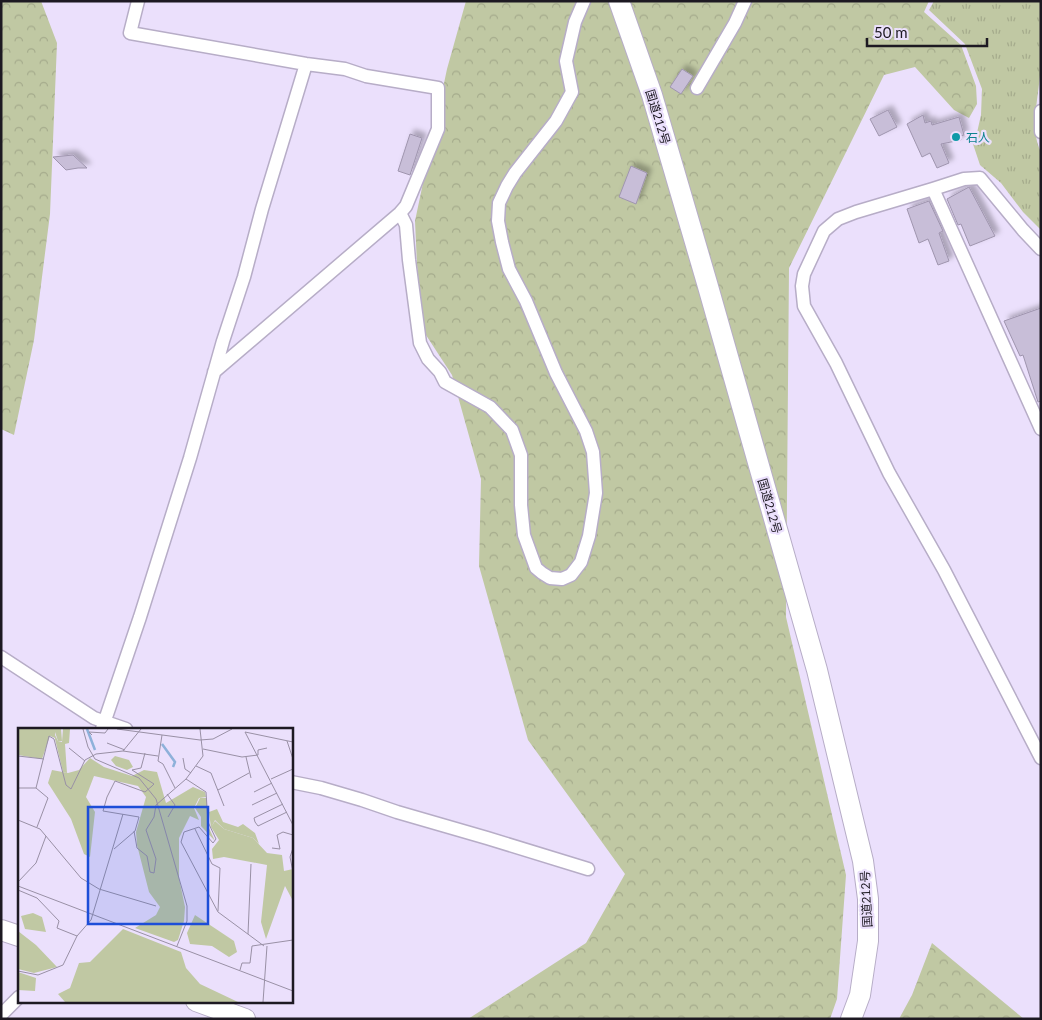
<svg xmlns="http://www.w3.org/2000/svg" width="1042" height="1020" viewBox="0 0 1042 1020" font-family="Lato,'Noto Sans JP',sans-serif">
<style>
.grass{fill:url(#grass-tufts)}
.forest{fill:url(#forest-crowns)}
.building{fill:#c8bed8;stroke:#9f95ae;filter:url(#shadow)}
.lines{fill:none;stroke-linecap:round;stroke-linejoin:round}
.minor-casing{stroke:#b7adc7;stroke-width:15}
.trunk-casing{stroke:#b7adc7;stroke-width:22}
.minor{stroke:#fff;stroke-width:12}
.trunk{stroke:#fff;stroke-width:20}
.culture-dot{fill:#0f9aa8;stroke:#ebe0fc;stroke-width:2}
.labels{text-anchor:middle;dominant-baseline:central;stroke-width:4.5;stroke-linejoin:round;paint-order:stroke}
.street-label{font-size:12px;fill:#1d1922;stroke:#ebe0fc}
.culture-label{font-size:12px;fill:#0d838f;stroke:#ebe0fc;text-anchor:start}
.inset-river{fill:none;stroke:#8eb1da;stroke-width:2.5}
.inset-road{fill:none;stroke:#9990a5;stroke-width:1}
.view{fill:#1d4ed8;fill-opacity:0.15;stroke:#1d4ed8;stroke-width:2.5}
.inset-edge{fill:none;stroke:#1d1922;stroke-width:2.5}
</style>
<defs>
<pattern id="grass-tufts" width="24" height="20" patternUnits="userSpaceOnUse" patternTransform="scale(1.25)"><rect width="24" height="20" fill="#c0c8a3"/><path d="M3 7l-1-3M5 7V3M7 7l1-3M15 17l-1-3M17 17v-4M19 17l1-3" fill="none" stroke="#a5ab8c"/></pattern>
<pattern id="forest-crowns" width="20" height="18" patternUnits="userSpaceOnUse" patternTransform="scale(1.25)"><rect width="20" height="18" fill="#c0c8a3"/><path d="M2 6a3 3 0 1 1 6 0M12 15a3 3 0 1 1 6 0" fill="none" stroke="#a5ab8c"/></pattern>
<filter id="shadow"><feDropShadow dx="4.5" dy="-4.5" stdDeviation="2.5" flood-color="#0004"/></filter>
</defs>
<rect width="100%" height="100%" fill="#ebe0fc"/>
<path class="grass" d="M 934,1 L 1040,1 C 1041,26 1041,51 1040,75 C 1038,98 1030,132 1041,152 L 1041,230 L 1023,212 L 1001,183 L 980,165 L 971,138 L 976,137 L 981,115 L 982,89 L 965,44 L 929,10 Z"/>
<path class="forest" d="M 1,1 L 41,1 L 57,43 L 50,214 L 34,340 L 14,435 L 1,429 Z
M 466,1 L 929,1 L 924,12 L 961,45 L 976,86 L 977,104 L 969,118 L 954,110 L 915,67 L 884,75 L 789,268 L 786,617 L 846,875 L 837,999 L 830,1019 L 468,1019 L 586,943 L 625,874 L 528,740 L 479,566 L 481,479 L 452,375 L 424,332 L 417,265 L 415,221 L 447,69 Z
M 932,943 L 1024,1019 L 1025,1019 L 899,1019 L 912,995 Z"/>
<path class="building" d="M 682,69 L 693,76 L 681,94 L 670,87 Z
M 888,110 L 897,127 L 879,136 L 870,119 Z
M 923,115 L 925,123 L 931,121 L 932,125 L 959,117 L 964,135 L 960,136 L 961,140 L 941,144 L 949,163 L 937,168 L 930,153 L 922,157 L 907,124 Z
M 410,134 L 422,138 L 410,175 L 398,171 Z
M 73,155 L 87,168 L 78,168 L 66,170 L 53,157 Z
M 631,166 L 647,173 L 636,204 L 619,197 Z
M 969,187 L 995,236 L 970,246 L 961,224 L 958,225 L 947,199 Z
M 929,201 L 943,231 L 939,233 L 949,261 L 938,265 L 928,239 L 919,243 L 907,209 Z
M 1041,308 L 1041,401 L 1038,402 L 1023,355 L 1020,356 L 1004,321 Z"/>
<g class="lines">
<defs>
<path id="minor" d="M 138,1 L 130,33 L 306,64 L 345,69 L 366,76 L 438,88 L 438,129 L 406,206 L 400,213 L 214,372
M 697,88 L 735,23 L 745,1
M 1041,111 L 1041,132
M 933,189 L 1041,429
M 400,213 L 406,225 L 409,260 L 420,343 L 428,359 L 440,372 L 445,382 L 490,407 L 512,430 L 521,455 L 521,505 L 524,535 L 536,568 L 542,573 L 550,578 L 562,579 L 571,575 L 581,562 L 589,536 L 596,493 L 593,452 L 586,431 L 556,373 L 526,301 L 509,269 L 502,242 L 498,221 L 499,203 L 507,186 L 515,173 L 556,121 L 572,92 L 566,61 L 575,22 L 584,1
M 1041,249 L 1023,230 L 980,178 L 964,179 L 933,189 L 856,212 L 838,219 L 824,231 L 804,274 L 802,286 L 804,306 L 836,363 L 889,473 L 944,570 L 1041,758
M 1,657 L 94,718 L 126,729
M 102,729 L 140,617 L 190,458 L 223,341 L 244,277 L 262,209 L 306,64
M 291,782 L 321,788 L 362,800 L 397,812 L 487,838 L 588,869
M 1,1015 L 19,997"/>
<path id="trunk" d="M 619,1 L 652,95 L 707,283 L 817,670 L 863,861 L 868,899 L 868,941 L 860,995 L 851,1019
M 1,930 L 19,936
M 196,1001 L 245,1019"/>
</defs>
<use href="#minor" class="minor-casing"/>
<use href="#trunk" class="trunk-casing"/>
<use href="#minor" class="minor"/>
<use href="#trunk" class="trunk"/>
</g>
<circle class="culture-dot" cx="956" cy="137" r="5"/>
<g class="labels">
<g class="street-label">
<text transform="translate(658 117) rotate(73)">国道212号</text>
<text transform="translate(770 506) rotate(74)">国道212号</text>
<text transform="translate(866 899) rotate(-93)">国道212号</text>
</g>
<g class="culture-label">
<text x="966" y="137">石人</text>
</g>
</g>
<g transform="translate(18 728)">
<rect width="275" height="275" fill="#ebe0fc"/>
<path d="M 45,1 L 52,1 L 51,15 L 47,16 L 49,45 L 45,44 L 37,11 L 37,7 L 40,13 L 44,14 ZM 182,70 L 189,70 L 189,96 L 197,113 L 183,98 L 183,89 L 177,80 ZM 199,81 L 205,94 L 220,99 L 225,96 L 237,105 L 241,116 L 235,110 L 206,101 L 197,92 L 193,100 L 191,84 Z" fill="#c0c8a3"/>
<path d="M 0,1 L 43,1 L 44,13 L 40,13 L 37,4 L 37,10 L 32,8 L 24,31 L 0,27 ZM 97,28 L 111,32 L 115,39 L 109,42 L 98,38 L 93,32 ZM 72,30 L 86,39 L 114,48 L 126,42 L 139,44 L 148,75 L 175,59 L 187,64 L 188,69 L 181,70 L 176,80 L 181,92 L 172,88 L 161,110 L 161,150 L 167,179 L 166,193 L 160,212 L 156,214 L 117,200 L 138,187 L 142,179 L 131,164 L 119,117 L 118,104 L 128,69 L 120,58 L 76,48 L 68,69 L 77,84 L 72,129 L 66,126 L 53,91 L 30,55 L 34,42 L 50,45 L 61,42 ZM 197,93 L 206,101 L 235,110 L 249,125 L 264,127 L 266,143 L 275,141 L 275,173 L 267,158 L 248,211 L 243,194 L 249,137 L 206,129 L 195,131 L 194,121 L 201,112 L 193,99 ZM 15,185 L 24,189 L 28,204 L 7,201 L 3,188 ZM 177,187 L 216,213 L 219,224 L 211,229 L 194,218 L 172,216 L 169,205 ZM 105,201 L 163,224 L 168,240 L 182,256 L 220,274 L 47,274 L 40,266 L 52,260 L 61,235 L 72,234 ZM 0,203 L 18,217 L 39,239 L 16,245 L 0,241 ZM 0,244 L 18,250 L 17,263 L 0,262 Z" fill="#c0c8a3"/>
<path class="inset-river" d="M 69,1 L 77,22M 144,16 L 157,34 L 155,39"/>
<path class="inset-road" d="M 65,1 L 70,19 L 77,31 L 121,50 L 138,71 L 169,178 L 169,193 L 159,218M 99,1 L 182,12 L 195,11 L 214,1M 227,4 L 275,97M 227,4 L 275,14M 74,7 L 71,4 L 87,5 L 90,1M 144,7 L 140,33 L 145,36 L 157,60M 269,13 L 275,31M 89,15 L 107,22M 51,20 L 67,33M 185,21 L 224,29 L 240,27 L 240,22 L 249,20M 105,23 L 140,28M 0,28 L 26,31M 228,29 L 233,50M 165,30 L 167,41 L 173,45M 178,38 L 193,45 L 206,78M 168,51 L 188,64 L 190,94 L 198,111 L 195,115 L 181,99 L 166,104 L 163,114 L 200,184 L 246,218M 253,51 L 275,41M 0,60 L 18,60 L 30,70 L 19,99M 18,60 L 31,8 L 36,11 L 48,57 L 53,61 L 67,32 L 78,26 L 105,23 L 123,1M 200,62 L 231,45M 236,64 L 254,55M 149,66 L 157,77 L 150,89M 265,76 L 236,90 L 237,94 L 240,98 L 269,84M 234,77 L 259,65M 0,92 L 22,101 L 63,150 L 81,161 L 138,178M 177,101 L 194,136 L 202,140 L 200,183M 116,103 L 119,120 L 129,128 L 132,144 L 136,145 L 138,131 L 128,102 L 136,89 L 138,77 L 168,51 L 185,28 L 182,1M 254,120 L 262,121 L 259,107 L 265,104 L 275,107M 275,120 L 272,129 L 275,144M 96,121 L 117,103 L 121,89 L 85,83 L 89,69 L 97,53 L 127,64 L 134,58 L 136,56 L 114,42 L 123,40 L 127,25M 0,154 L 18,135 L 28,108M 0,158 L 275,263M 0,162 L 19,170 L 41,193 L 39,200 L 59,208M 230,206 L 233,136M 222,242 L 224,235 L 232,235 L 234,218 L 275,212M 0,243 L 20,247 L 45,237 L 59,208 L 73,192 L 105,86M 245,274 L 249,218"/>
<path class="view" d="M 70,79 L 190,79 L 190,196 L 70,196 Z"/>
<rect width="275" height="275" class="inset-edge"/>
</g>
<rect width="1042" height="1020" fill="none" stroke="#1d1922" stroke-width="5"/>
<path d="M867 38v8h120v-8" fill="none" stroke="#1d1922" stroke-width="2.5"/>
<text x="874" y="38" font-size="15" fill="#1d1922" stroke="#ebe0fc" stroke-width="4" paint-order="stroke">50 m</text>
</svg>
